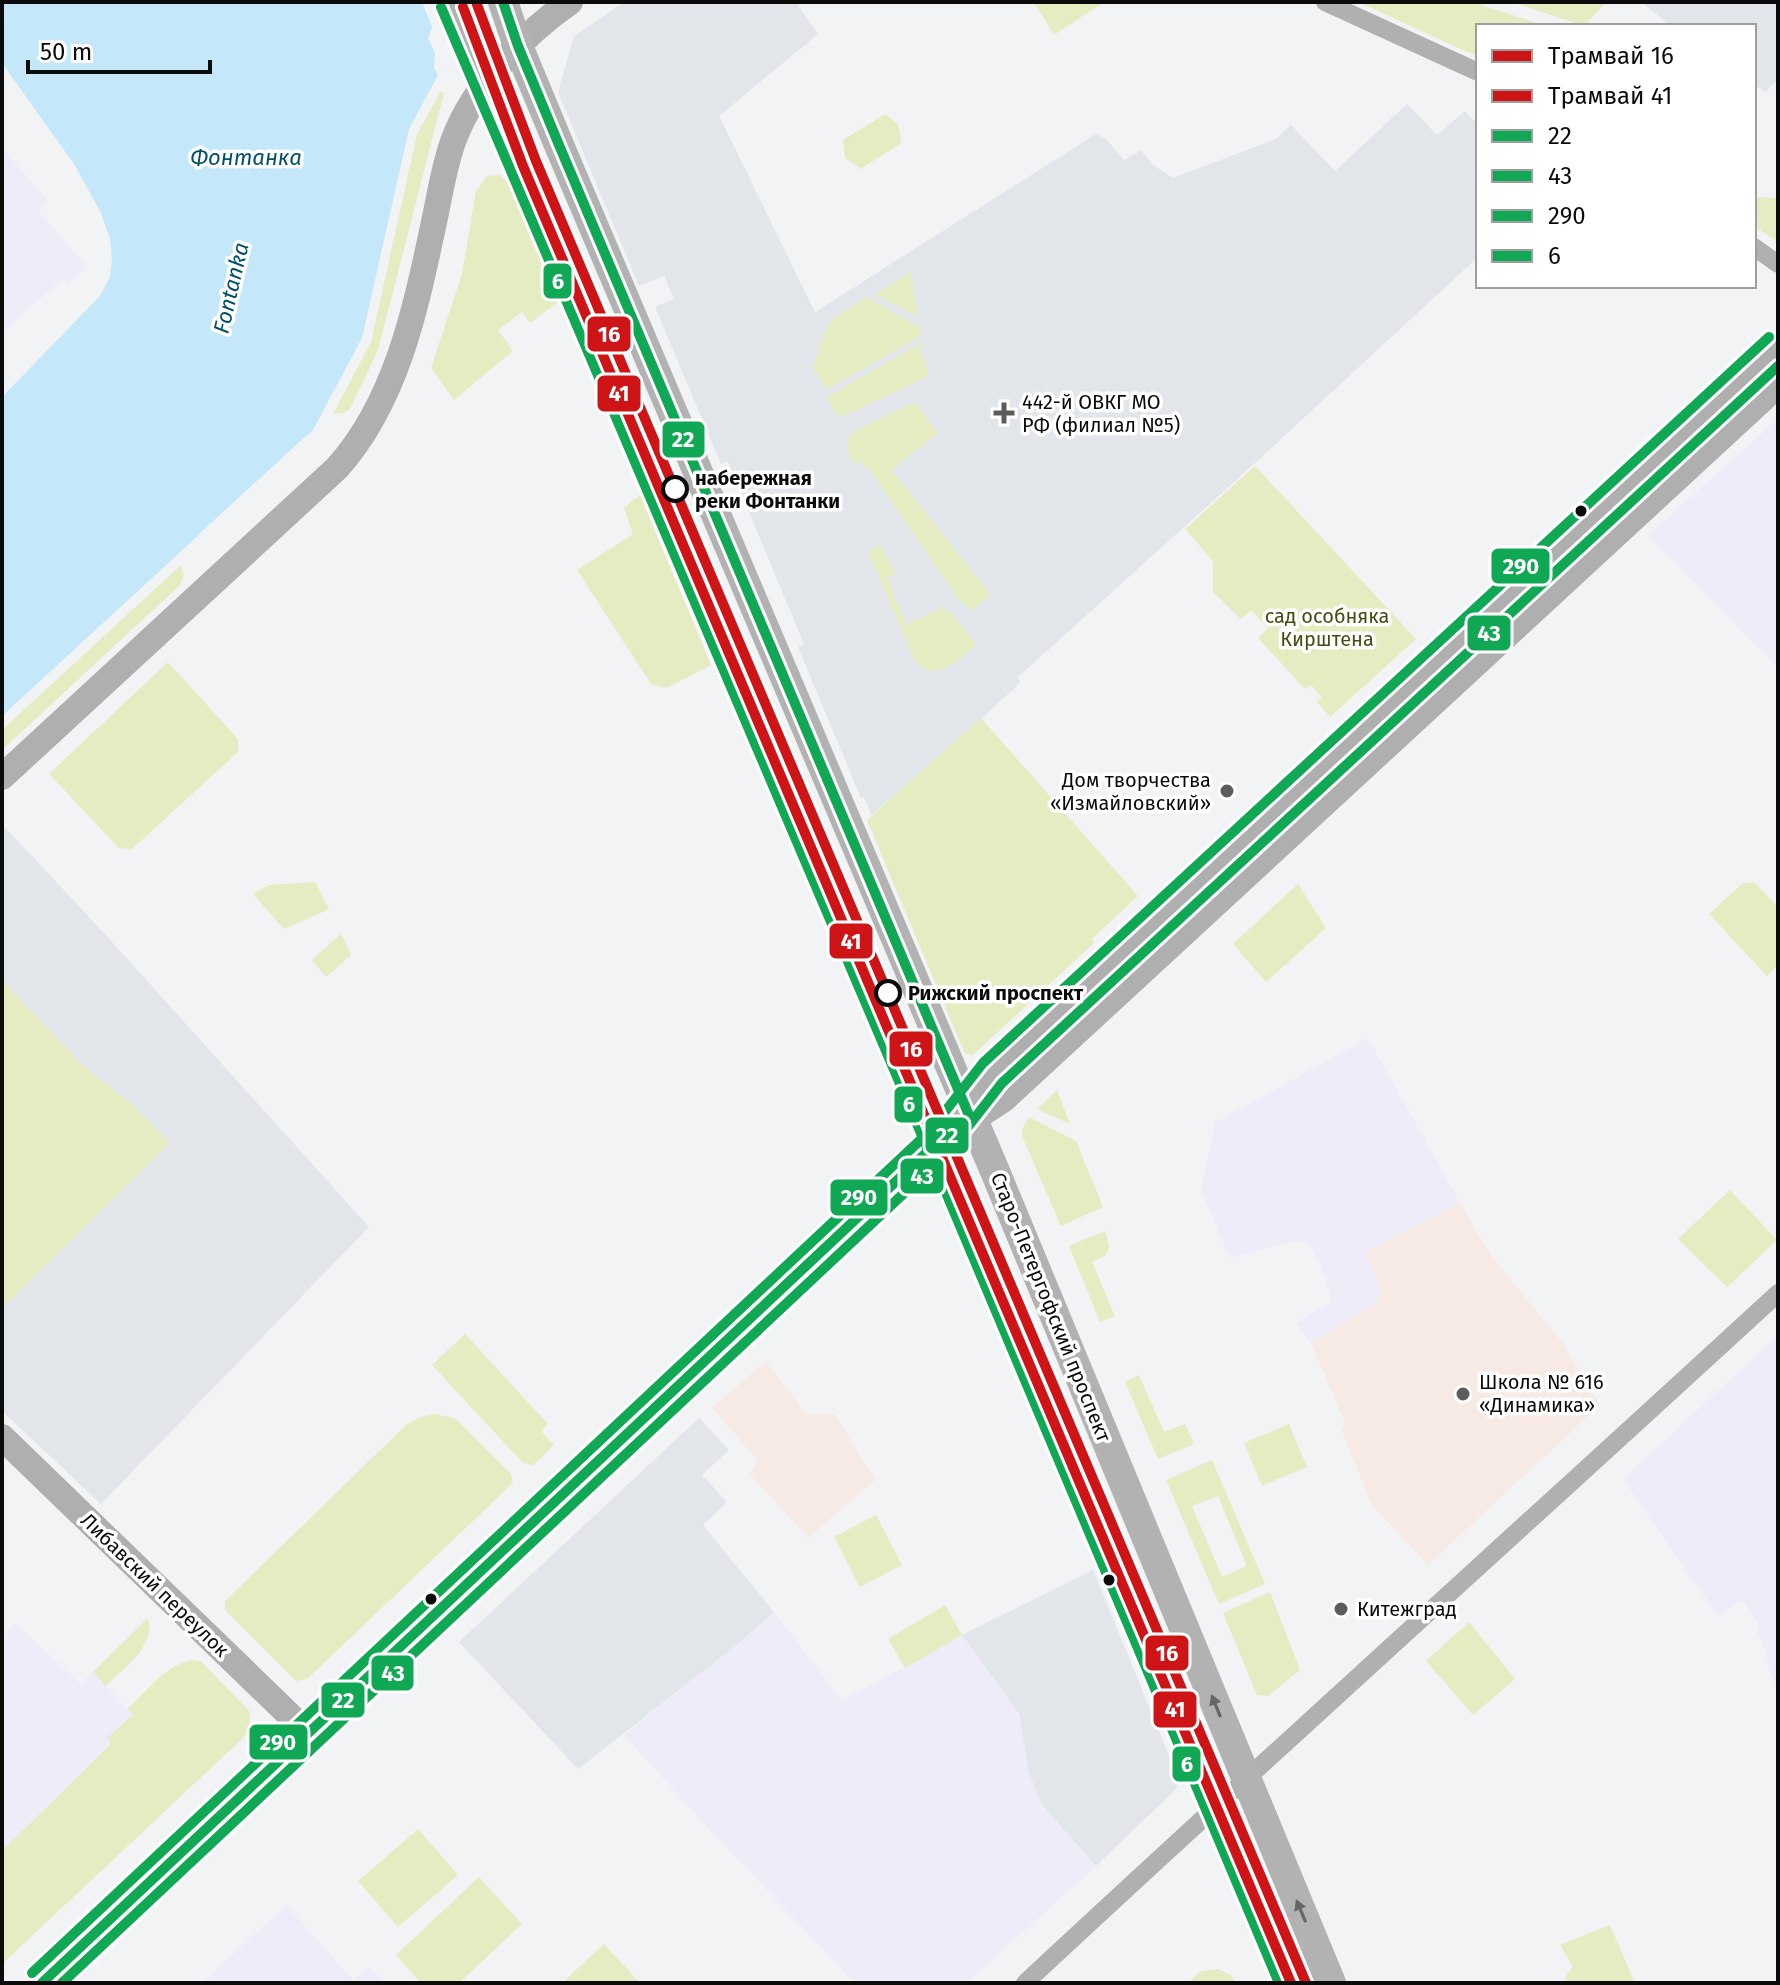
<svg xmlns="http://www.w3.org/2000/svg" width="1780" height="1985" viewBox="0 0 1780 1985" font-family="'Fira Sans',sans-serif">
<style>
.built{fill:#e2e6eb}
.industrial{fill:#edecf8}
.education{fill:#f7eae5}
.green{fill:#e5ecc1;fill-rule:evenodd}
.water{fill:#c4e8fa}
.pier{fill:#f2f3f4}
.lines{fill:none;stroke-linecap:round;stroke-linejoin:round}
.street{stroke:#b0b0b0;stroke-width:18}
.secondary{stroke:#afafaf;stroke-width:26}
.primary{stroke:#b2b2b3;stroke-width:30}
.bus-1-casing{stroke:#fff;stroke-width:16}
.bus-2-casing{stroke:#fff;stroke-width:16}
.bus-3-casing{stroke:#fff;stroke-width:16}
.bus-4-casing{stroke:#fff;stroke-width:16}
.bus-1{stroke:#10a855;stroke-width:10}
.bus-2{stroke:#10a855;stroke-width:10}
.bus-3{stroke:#10a855;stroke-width:10}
.bus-4{stroke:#10a855;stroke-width:10}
.tram-1-casing{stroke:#fff;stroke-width:16}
.tram-2-casing{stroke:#fff;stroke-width:16}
.tram-1{stroke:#ce1417;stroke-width:10}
.tram-2{stroke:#ce1417;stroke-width:10}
.oneway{fill:#676768}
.poi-dot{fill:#5c5c5d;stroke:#fff;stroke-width:3}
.stop-dot{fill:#fff;stroke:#0b0b0c;stroke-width:4}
.bus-dot{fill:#0b0b0c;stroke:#fff;stroke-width:3}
.labels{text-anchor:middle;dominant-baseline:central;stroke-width:7;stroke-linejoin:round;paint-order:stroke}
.poi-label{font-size:20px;fill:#0b0b0c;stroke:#fff;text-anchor:start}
.stop-label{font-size:20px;font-weight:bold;fill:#0b0b0c;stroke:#fff;text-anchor:start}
.park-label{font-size:20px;fill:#464d12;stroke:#fff}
.street-label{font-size:20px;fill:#0b0b0c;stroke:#fff}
.water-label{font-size:22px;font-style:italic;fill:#00506b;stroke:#fff}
.line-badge{stroke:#fff;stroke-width:3}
.badge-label{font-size:22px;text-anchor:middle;font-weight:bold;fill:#fff}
</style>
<rect width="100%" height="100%" fill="#f2f3f4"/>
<path class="built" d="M 624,2 L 796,2 L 818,34 L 719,116 L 815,312 L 1096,134 L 1106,139 L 1124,160 L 1141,150 L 1153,165 L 1173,178 L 1276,139 L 1291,125 L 1335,171 L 1407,104 L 1437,135 L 1465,111 L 1478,125 L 1478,257 L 1255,463 L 1017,678 L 1021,682 L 928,768 L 871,815 L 864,797 L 861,798 L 798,647 L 804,644 L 728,462 L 721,464 L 655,307 L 674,299 L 664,276 L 639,286 L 558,92 L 574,36 Z
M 1641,2 L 1778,2 L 1778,80 L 1765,92 L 1754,84 L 1754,26 L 1671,26 Z
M 2,824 L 104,933 L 369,1227 L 101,1504 L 2,1411 Z
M 699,1418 L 729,1450 L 702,1475 L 727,1502 L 703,1525 L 774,1612 L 738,1644 L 578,1769 L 459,1642 Z
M 1093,1570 L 1178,1777 L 1176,1789 L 1096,1866 L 1042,1805 L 1029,1774 L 1019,1714 L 962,1635 Z"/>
<path class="industrial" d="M 2,148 L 48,201 L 38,211 L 88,267 L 68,285 L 62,279 L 2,333 Z
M 1778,419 L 1778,668 L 1648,535 Z
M 1368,1038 L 1460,1203 L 1365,1253 L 1381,1289 L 1377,1303 L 1311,1343 L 1296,1323 L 1331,1302 L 1326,1279 L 1310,1245 L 1294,1241 L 1230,1258 L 1201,1191 L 1215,1123 Z
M 1778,1335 L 1778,1690 L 1766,1662 L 1769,1660 L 1758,1633 L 1759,1625 L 1742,1600 L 1718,1616 L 1623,1479 Z
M 774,1612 L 842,1701 L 962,1635 L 1019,1714 L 1029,1774 L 1042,1805 L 1096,1866 L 967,1983 L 855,1983 L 710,1830 L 624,1735 L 738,1644 Z
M 15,1623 L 81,1684 L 93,1672 L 133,1715 L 108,1738 L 112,1743 L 2,1851 L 2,1638 Z
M 286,1905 L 354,1981 L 370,1967 L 385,1983 L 202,1983 Z"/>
<path class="education" d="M 1460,1203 L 1490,1254 L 1564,1345 L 1600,1405 L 1428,1565 L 1372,1505 L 1341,1429 L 1346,1425 L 1311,1343 L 1377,1303 L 1381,1289 L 1365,1252 Z
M 766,1361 L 806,1414 L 835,1414 L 875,1480 L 808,1538 L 750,1474 L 758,1460 L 712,1408 Z"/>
<path class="green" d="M 1034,2 L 1104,2 L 1054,35 Z
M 1358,2 L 1473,2 L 1546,26 L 1478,26 L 1478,57 Z
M 1512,2 L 1606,2 L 1584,26 Z
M 441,91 L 444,93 L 378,350 L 350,409 L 344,413 L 333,414 L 371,342 L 417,134 Z
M 885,114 L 898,124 L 901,143 L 861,169 L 845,158 L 843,140 Z
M 500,175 L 508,184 L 558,302 L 530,323 L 522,312 L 498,330 L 513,351 L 454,400 L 431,368 L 462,274 L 476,191 L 487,176 Z
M 1754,197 L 1778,198 L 1778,242 L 1754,226 Z
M 911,272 L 918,317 L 875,294 Z
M 866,297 L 920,327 L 921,336 L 826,390 L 813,367 L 829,322 Z
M 923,342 L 920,348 L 922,359 L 925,358 L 928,376 L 846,415 L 837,415 L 827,397 Z
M 912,403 L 917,405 L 938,433 L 892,470 L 989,593 L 990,596 L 972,610 L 958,599 L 868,467 L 866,468 L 861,461 L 854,465 L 847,448 L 847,439 L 857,430 Z
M 1255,466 L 1416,639 L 1330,717 L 1317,702 L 1322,697 L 1311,685 L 1305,689 L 1258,638 L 1268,628 L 1251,610 L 1241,619 L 1213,592 L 1213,561 L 1185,529 Z
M 640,495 L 711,665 L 667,688 L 651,684 L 577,570 L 633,534 L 624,508 Z
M 880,544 L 895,574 L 887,577 L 906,625 L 939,609 L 937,605 L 953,615 L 976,645 C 959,659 936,685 915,661 L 870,556 L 870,552 Z
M 180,566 C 185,574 184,578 179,586 L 2,750 L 2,730 Z
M 168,662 L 238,739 L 238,752 L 132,849 L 119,848 L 49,774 Z
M 981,718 L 1138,896 L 1092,939 L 1095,942 L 973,1055 L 965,1054 L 867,820 Z
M 315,882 L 329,909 L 284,929 L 253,894 L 269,885 Z
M 1754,882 L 1778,907 L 1778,965 L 1767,976 L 1709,914 L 1743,883 Z
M 1298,884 L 1326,928 L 1266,982 L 1233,944 Z
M 341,934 L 351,955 L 326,977 L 312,960 Z
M 2,980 L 81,1064 L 132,1105 L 170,1143 L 2,1308 Z
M 1057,1090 L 1070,1124 L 1037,1109 Z
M 1029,1117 L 1076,1141 L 1103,1207 L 1061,1226 L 1022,1136 L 1022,1129 Z
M 1730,1190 L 1777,1240 L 1727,1287 L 1678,1239 Z
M 1105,1231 L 1109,1246 L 1106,1255 L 1092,1262 L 1115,1316 L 1100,1322 L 1069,1246 Z
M 465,1334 L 548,1424 L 541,1431 L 554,1445 L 533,1465 L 523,1463 L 432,1365 Z
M 1139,1375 L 1164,1432 L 1185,1424 L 1194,1444 L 1158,1459 L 1125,1382 Z
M 436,1414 L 456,1419 L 511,1474 L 513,1483 L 307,1679 L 296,1681 L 225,1610 L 225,1601 L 406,1425 L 420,1417 Z
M 1289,1424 L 1307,1467 L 1262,1486 L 1244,1443 Z
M 1212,1460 L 1265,1584 L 1219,1604 L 1166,1480 ZM 1218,1496 L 1247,1566 L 1222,1577 L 1192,1506 Z
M 876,1515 L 902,1565 L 860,1587 L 834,1537 Z
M 1270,1592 L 1300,1670 L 1268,1696 L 1257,1695 L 1223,1613 Z
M 945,1605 L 962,1635 L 905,1668 L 888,1639 Z
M 148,1618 C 156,1646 124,1668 106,1686 L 93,1672 Z
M 1469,1622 L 1515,1679 L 1473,1715 L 1426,1661 Z
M 192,1660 L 201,1661 L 250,1712 L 249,1729 L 242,1739 L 2,1964 L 2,1851 L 111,1744 L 107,1738 L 133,1715 L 128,1709 C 147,1690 165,1666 192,1660 Z
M 418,1829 L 458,1875 L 398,1927 L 358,1881 Z
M 479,1877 L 522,1924 L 459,1983 L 421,1983 L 396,1955 Z
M 1610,1925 L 1635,1983 L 1567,1983 L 1565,1977 L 1573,1967 L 1560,1945 Z
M 604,1944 L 640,1983 L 562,1983 Z
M 1218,1969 L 1232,1976 L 1236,1983 L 1188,1983 L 1201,1971 Z"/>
<path class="water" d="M 4,2 L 520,2 L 438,75 L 409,129 L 362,338 L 313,430 L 2,716 L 2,397 L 100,296 L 110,277 L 112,260 L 110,239 L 101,213 L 74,164 L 2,63 Z"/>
<path class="pier" d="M 422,2 L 520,2 L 438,75 L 434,68 L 435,53 L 428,38 L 432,27 Z
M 306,436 L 309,439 L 202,537 L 199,534 Z"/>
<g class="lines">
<path class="street" d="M 1325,2 L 1478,72
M 1754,247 L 1778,264
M 1025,1983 C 1274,1751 1527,1524 1778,1293"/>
<path class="secondary" d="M 2,777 L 337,468 C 397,401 416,307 434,222 C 440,195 444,165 454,139 C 474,86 524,34 570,2
M 958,1129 L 1004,1099 L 1778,385
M 2,1437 L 308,1733
M 42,1983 L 939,1141 L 992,1073 L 1778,347"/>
<path class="primary" d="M 454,2 L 917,1088 L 1294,1983
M 503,2 L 518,46 L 559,145 L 994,1169 L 1331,1983"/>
<defs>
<path id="bus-1" d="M 42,1983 L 939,1141 L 971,1120 L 559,145 L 518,46 L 503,2"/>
<path id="bus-2" d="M 62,1983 L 949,1151 L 1002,1083 L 1778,366"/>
<path id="bus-3" d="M 32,1973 L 929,1132 L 983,1063 L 1769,337"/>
<path id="bus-4" d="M 441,7 L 904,1093 L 1279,1983"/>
</defs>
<use href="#bus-1" class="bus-1-casing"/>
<use href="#bus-2" class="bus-2-casing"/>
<use href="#bus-3" class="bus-3-casing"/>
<use href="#bus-4" class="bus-4-casing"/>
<use href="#bus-1" class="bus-1"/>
<use href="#bus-2" class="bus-2"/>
<use href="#bus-3" class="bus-3"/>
<use href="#bus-4" class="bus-4"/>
<defs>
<path id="tram-1" d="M 476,2 L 536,161 L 1306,1983"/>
<path id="tram-2" d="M 463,7 L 523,166 L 1291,1983"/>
</defs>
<use href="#tram-1" class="tram-1-casing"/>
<use href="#tram-2" class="tram-2-casing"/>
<use href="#tram-1" class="tram-1"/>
<use href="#tram-2" class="tram-2"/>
</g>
<defs><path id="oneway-solid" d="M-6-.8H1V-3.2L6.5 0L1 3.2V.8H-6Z" transform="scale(2)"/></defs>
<g class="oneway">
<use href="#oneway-solid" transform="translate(1216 1706) rotate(-112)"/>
<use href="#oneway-solid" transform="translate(1301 1911) rotate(-113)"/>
</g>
<g class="poi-dot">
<path d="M1000 401h8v8h8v8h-8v8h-8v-8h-8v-8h8z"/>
<circle cx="1227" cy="791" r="8"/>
<circle cx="1463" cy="1394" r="8"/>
<circle cx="1341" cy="1609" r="8"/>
</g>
<g class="stop-dot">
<circle cx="675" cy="489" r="12"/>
<circle cx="888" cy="993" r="12"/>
</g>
<g class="bus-dot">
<circle cx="1581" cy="511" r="7"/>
<circle cx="1109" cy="1580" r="7"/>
<circle cx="431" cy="1599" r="7"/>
</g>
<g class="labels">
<g class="poi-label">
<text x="1022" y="402">442-й ОВКГ МО<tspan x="1022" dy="23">РФ (филиал №5)</tspan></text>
<text x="1211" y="780" text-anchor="end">Дом творчества<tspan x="1211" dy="23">«Измайловский»</tspan></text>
<text x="1479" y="1382">Школа № 616<tspan x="1479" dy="23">«Динамика»</tspan></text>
<text x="1357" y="1609">Китежград</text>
</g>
<g class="stop-label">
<text x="695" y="478">набережная<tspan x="695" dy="23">реки Фонтанки</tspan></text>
<text x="908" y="993">Рижский проспект</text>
</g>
<g class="park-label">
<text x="1327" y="616">сад особняка<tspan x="1327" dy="23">Кирштена</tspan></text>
</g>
<g class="street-label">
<text transform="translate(1051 1307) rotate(68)">Старо-Петергофский проспект</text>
<text transform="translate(155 1585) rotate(44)">Либавский переулок</text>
</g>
<g class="water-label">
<text x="246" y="157">Фонтанка</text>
<text transform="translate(231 288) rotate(-77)">Fontanka</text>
</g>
</g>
<g class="line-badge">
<rect x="542" y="262" width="31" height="38" rx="8" fill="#10a855"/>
<rect x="586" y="315" width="46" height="38" rx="8" fill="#ce1417"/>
<rect x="596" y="374" width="46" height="39" rx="8" fill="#ce1417"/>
<rect x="661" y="420" width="45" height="39" rx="8" fill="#10a855"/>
<rect x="1490" y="547" width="61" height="38" rx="8" fill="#10a855"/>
<rect x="1466" y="614" width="46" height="38" rx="8" fill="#10a855"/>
<rect x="828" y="922" width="46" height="38" rx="8" fill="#ce1417"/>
<rect x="888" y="1030" width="46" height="38" rx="8" fill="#ce1417"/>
<rect x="893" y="1085" width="31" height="39" rx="8" fill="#10a855"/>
<rect x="924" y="1116" width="46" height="39" rx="8" fill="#10a855"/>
<rect x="899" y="1157" width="46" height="38" rx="8" fill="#10a855"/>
<rect x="829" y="1178" width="60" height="39" rx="8" fill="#10a855"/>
<rect x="1144" y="1634" width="46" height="38" rx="8" fill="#ce1417"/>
<rect x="370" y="1654" width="45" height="38" rx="8" fill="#10a855"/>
<rect x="320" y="1681" width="46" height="38" rx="8" fill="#10a855"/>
<rect x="1152" y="1690" width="46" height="39" rx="8" fill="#ce1417"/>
<rect x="248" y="1723" width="61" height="38" rx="8" fill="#10a855"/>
<rect x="1171" y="1745" width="31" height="38" rx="8" fill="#10a855"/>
</g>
<g class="badge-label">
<text x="558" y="289">6</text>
<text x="609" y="342">16</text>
<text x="619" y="401">41</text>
<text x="683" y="447">22</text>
<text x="1521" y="574">290</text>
<text x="1489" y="641">43</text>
<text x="851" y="949">41</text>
<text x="911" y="1057">16</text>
<text x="909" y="1112">6</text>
<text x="947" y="1143">22</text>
<text x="922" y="1184">43</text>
<text x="859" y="1205">290</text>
<text x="1167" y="1661">16</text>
<text x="393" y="1681">43</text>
<text x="343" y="1708">22</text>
<text x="1175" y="1717">41</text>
<text x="278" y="1750">290</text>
<text x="1187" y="1772">6</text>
</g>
<rect width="1780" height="1985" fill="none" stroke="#0b0b0c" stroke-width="8"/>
<rect x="1476" y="24" width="280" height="264" fill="#ffffff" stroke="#9d9d9e" stroke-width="2"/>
<rect x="1492" y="50" width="40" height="12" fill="#ce1417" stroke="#9d9d9e" stroke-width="2"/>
<text x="1548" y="64" font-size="24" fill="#0b0b0c">Трамвай 16</text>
<rect x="1492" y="90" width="40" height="12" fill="#ce1417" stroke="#9d9d9e" stroke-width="2"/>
<text x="1548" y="104" font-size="24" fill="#0b0b0c">Трамвай 41</text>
<rect x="1492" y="130" width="40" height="12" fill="#10a855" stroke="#9d9d9e" stroke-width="2"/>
<text x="1548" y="144" font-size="24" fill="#0b0b0c">22</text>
<rect x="1492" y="170" width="40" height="12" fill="#10a855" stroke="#9d9d9e" stroke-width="2"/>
<text x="1548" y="184" font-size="24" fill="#0b0b0c">43</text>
<rect x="1492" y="210" width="40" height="12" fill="#10a855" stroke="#9d9d9e" stroke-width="2"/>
<text x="1548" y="224" font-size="24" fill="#0b0b0c">290</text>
<rect x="1492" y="250" width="40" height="12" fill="#10a855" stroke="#9d9d9e" stroke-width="2"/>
<text x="1548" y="264" font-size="24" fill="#0b0b0c">6</text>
<path d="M28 60v12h182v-12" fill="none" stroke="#0b0b0c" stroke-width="4"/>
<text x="40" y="60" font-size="24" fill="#0b0b0c" stroke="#ffffff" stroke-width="6" paint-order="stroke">50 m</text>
</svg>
